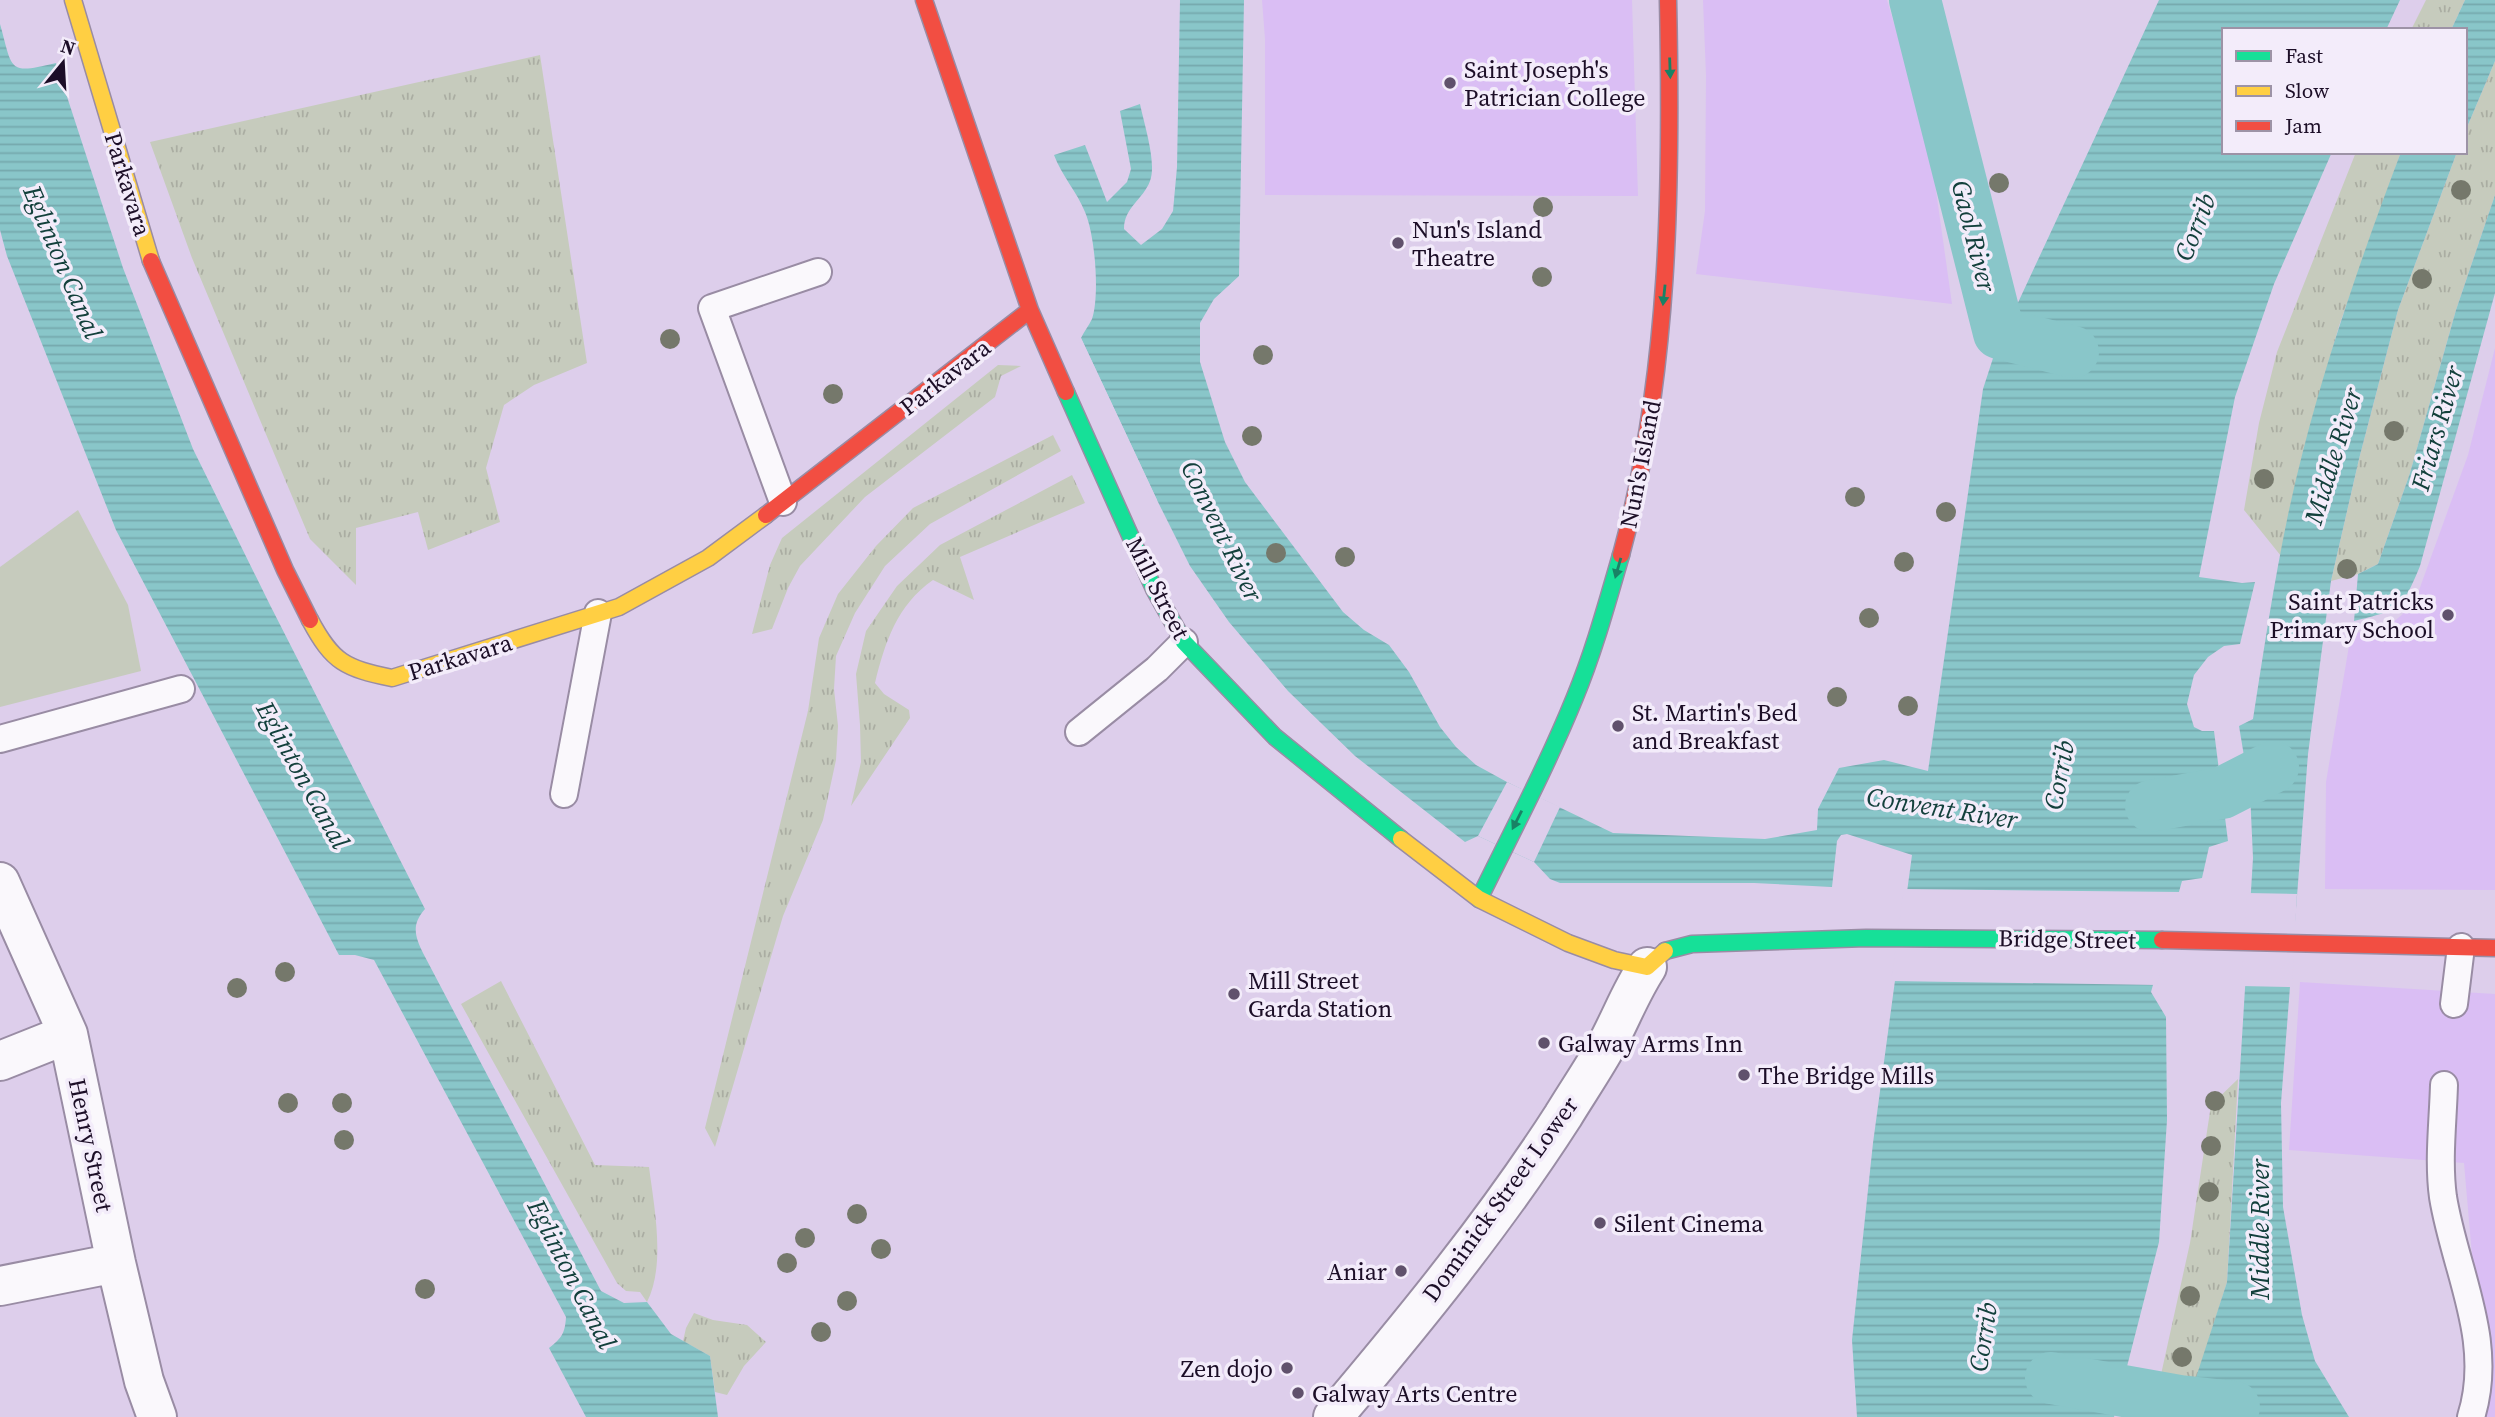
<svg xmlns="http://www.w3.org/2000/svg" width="2495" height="1417" viewBox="0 0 2495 1417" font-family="'Source Serif 4',serif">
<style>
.built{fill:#dabef4}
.grass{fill:url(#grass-tufts)}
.green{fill:#c6cbbd}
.water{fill:url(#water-rules)}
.pier{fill:#ddceeb}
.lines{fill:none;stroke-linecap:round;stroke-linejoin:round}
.canal{stroke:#89c6c9;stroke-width:52}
.lane-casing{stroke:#998ca4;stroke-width:30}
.street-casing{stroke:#998ca4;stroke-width:42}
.fast-casing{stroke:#998ca4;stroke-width:19}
.slow-casing{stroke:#998ca4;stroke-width:19}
.jam-casing{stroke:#998ca4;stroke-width:19}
.lane{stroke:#faf8fc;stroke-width:26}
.street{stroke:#faf8fc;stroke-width:38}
.fast{stroke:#16e098;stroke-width:16}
.slow{stroke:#ffcf43;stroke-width:16}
.jam{stroke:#f24e42;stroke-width:16}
.tree{fill:#75786b}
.oneway{fill:#198265}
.poi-dot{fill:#60516c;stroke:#f3ecfa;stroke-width:2.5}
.labels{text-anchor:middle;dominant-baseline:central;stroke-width:7;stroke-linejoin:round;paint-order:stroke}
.poi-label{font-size:24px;fill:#1c0e27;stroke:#f3ecfa;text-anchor:start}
.street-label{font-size:24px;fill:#1c0e27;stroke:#f3ecfa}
.water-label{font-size:26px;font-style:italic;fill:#13403c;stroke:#f3ecfa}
</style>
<defs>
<pattern id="grass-tufts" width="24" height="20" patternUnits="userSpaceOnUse" patternTransform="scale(1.75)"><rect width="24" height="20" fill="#c6cbbd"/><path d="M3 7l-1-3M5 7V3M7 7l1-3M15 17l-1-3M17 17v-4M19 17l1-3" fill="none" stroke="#aaada2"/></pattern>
<pattern id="water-rules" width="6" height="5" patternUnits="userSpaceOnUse" patternTransform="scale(1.75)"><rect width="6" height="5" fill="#89c6c9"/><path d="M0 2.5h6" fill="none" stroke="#76a9ad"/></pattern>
</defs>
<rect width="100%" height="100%" fill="#ddceeb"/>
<path class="built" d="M 1262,0 L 1632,0 L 1638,196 L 1265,195 L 1265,39 Z
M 1703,0 L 1887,0 L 1929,141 L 1952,304 L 1696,274 L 1705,211 L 1706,75 Z
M 2495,348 L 2495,890 L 2325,889 L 2326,782 L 2351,634 L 2389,626 L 2414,604 L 2468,455 Z
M 2300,982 L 2495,994 L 2495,1417 L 2486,1417 L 2464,1163 L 2289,1150 Z"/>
<path class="grass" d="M 2426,0 L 2465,0 L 2451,30 L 2411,30 Z
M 540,55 L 587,363 L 534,385 L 504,405 L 486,468 L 500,522 L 428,550 L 418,512 L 356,528 L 356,585 L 310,539 L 192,258 L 150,142 Z
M 2495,61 L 2495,195 L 2456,310 L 2410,473 L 2378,564 L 2358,574 L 2331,581 L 2359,459 L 2398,310 L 2457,152 L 2465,152 L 2465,132 Z
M 2356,152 L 2401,152 L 2339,326 L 2303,452 L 2281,556 L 2244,510 L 2259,423 L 2277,352 Z
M 998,365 L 1021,366 L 1001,376 L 995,397 L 865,497 L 800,566 L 788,588 L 772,629 L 752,634 L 770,565 L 782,538 Z
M 1053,435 L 1061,451 L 930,524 L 885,566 L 855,613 L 836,656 L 834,689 L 838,726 L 836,760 L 823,820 L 783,916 L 715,1147 L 705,1128 L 808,711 L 819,638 L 838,594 L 876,546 L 913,508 Z
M 1072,475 L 1085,503 L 960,557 L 974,600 L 933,580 C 897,605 885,642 875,683 L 884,694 L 909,710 L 910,718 L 851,806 L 861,762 L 860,725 L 856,674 L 866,631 L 897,586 L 940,545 Z
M 501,981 L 595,1165 L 649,1167 C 654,1206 666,1265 647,1302 L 640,1292 L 626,1291 L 617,1283 L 461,1004 Z
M 2238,1079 L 2227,1282 L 2194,1387 L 2160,1379 L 2190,1243 L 2211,1105 Z
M 694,1313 L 713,1320 L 747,1325 L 766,1342 L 744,1366 L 727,1395 L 715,1392 L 710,1356 L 683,1341 L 686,1328 Z"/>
<path class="green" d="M 78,510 L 128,605 L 141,671 L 0,707 L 0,567 Z"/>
<path class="water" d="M 1180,0 L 1244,0 L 1239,276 L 1214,299 L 1200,323 L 1200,362 L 1225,442 L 1245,482 L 1343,612 L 1364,630 L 1389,645 L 1409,672 L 1440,727 L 1456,747 L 1476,765 L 1507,782 L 1613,833 L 1765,839 L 1817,830 L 1818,809 L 1839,768 L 1884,760 L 1928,771 L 1983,389 L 1995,352 L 2159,0 L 2400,0 L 2386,30 L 2224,30 L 2224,152 L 2332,152 L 2274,284 L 2235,397 L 2199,577 L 2242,583 L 2255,582 L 2240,644 L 2224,646 L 2208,657 L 2194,675 L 2187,704 L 2194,727 L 2202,731 L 2214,731 L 2228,841 L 2209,847 L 2202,878 L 2182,881 L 2151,992 L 2166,1017 L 2167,1120 L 2159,1242 L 2114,1417 L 1857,1417 L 1852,1340 L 1873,1143 L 1912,855 L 1847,834 L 1841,835 L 1837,841 L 1832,887 L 1754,883 L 1560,883 L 1550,879 L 1534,862 L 1478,836 L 1465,842 L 1355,756 L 1288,691 L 1229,622 L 1190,566 L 1157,500 L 1081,338 C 1084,332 1089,325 1092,319 C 1100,295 1095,235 1085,212 C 1077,192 1062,176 1054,155 L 1085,145 L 1107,202 L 1127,182 L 1131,169 L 1120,111 L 1140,104 C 1144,124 1157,163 1150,181 C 1143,200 1124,207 1124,229 L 1141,245 L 1162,229 L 1173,211 L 1177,167 Z
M 2465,0 L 2495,0 L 2495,61 L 2465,132 L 2465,30 L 2451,30 Z
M 0,24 C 13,70 7,75 56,63 L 123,268 L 193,449 L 270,605 L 425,909 C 411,925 415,936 423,953 L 601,1291 L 624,1303 L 647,1302 L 671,1334 L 710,1356 L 718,1417 L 586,1417 L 549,1348 C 562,1338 565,1333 566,1317 L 374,960 L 355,955 L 339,955 L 116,530 L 7,256 L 0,230 Z
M 2401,152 L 2457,152 L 2398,310 L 2359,459 L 2331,581 L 2308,754 L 2281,1103 L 2283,1207 L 2302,1315 L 2315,1361 L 2349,1417 L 2182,1417 L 2182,1413 L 2158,1407 L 2164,1391 L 2190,1396 L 2227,1282 L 2253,858 L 2250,792 L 2239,726 L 2253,719 C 2267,630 2280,539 2303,451 C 2329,350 2364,250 2401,152 Z
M 2495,195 L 2495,293 L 2420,566 C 2402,610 2399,610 2354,621 L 2358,574 L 2378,564 L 2410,473 L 2456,310 Z"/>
<path class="pier" d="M 1081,338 L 1105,389 L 1157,500 L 1153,501 L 1078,339 Z
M 1507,782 L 1560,807 L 1534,862 L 1478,836 Z
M 1904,889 L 2183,892 L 2157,985 L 1891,981 Z
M 2247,893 L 2297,894 L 2292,987 L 2241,986 Z"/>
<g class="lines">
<path class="canal" d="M 1915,0 L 1999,333 L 2073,352
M 2151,806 L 2222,793 L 2273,767
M 2051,1378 L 2180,1401 L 2234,1407"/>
<defs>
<path id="lane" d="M 783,502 L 712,308 L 818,272
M 1079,732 L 1157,669 L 1184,642
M 0,739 L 181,689
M 564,794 L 598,613
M 2454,1004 L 2461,947
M 2444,1085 C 2443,1121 2438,1161 2443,1197 C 2455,1271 2495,1341 2471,1417"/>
<path id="street" d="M 0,882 L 68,1034 L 116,1263 L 144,1381 L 157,1417
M 0,1061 L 68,1034
M 0,1286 L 116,1263
M 1333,1417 C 1414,1321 1495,1222 1563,1116 C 1577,1093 1592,1071 1605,1048 C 1620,1021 1630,993 1647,967"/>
<path id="fast" d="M 1066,392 L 1154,589 L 1184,642 L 1275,737 L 1401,839
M 1479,899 C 1512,832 1547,766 1575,697 C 1594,651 1607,603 1621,555
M 1665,951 L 1692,944 L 1866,938 L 2162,940"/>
<path id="slow" d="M 73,0 L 151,261
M 310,620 C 333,663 345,668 392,678 L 619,607 L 708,558 L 766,515
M 1401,839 L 1479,899 L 1568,943 L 1614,960 L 1647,967 L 1665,951"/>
<path id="jam" d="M 924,0 L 1030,310 L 1066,392
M 151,261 L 285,570 L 310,620
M 766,515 L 1030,310
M 1621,555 C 1670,375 1672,185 1668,0
M 2162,940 L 2495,948"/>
</defs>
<use href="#lane" class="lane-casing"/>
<use href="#street" class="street-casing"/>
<use href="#fast" class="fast-casing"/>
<use href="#slow" class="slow-casing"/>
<use href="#jam" class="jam-casing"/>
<use href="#lane" class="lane"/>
<use href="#street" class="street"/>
<use href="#fast" class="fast"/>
<use href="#slow" class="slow"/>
<use href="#jam" class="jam"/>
</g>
<g class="tree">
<circle cx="1999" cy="183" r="10"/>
<circle cx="2461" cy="190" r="10"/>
<circle cx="1543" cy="207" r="10"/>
<circle cx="1542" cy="277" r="10"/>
<circle cx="2422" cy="279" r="10"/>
<circle cx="670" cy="339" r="10"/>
<circle cx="1263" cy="355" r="10"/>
<circle cx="833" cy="394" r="10"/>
<circle cx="2394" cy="431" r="10"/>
<circle cx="1252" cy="436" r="10"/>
<circle cx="2264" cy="479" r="10"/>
<circle cx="1855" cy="497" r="10"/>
<circle cx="1946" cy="512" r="10"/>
<circle cx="1276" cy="553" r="10"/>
<circle cx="1345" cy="557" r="10"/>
<circle cx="1904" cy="562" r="10"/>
<circle cx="2347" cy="569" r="10"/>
<circle cx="1869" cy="618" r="10"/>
<circle cx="1837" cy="697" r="10"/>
<circle cx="1908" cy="706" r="10"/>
<circle cx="285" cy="972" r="10"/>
<circle cx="237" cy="988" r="10"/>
<circle cx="2215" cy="1101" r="10"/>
<circle cx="288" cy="1103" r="10"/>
<circle cx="342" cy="1103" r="10"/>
<circle cx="344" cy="1140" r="10"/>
<circle cx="2211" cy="1146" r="10"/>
<circle cx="2209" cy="1192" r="10"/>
<circle cx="857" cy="1214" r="10"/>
<circle cx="805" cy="1238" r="10"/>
<circle cx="881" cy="1249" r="10"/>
<circle cx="787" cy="1263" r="10"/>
<circle cx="425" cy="1289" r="10"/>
<circle cx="2190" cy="1296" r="10"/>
<circle cx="847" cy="1301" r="10"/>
<circle cx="821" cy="1332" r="10"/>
<circle cx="2182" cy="1357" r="10"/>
</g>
<defs><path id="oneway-solid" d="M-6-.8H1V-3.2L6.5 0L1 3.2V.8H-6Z" transform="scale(1.75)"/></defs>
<g class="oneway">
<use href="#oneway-solid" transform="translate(1670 68) rotate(88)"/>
<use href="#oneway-solid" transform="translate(1664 295) rotate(96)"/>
<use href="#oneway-solid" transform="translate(1618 568) rotate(106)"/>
<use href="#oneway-solid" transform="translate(1517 820) rotate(117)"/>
</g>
<g class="poi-dot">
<circle cx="1450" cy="83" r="7"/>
<circle cx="1398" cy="243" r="7"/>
<circle cx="2448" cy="615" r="7"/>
<circle cx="1618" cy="726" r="7"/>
<circle cx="1234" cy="994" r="7"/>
<circle cx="1544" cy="1043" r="7"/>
<circle cx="1744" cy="1075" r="7"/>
<circle cx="1600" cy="1223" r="7"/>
<circle cx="1401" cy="1271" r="7"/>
<circle cx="1287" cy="1368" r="7"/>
<circle cx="1298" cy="1393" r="7"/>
</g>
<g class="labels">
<g class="poi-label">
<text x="1464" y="69">Saint Joseph's<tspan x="1464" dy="28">Patrician College</tspan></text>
<text x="1412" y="229">Nun's Island<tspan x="1412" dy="28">Theatre</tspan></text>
<text x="2434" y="601" text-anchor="end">Saint Patricks<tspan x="2434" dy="28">Primary School</tspan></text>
<text x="1632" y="712">St. Martin's Bed<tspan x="1632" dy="28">and Breakfast</tspan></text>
<text x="1248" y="980">Mill Street<tspan x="1248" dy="28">Garda Station</tspan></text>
<text x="1558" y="1043">Galway Arms Inn</text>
<text x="1758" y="1075">The Bridge Mills</text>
<text x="1614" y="1223">Silent Cinema</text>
<text x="1387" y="1271" text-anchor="end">Aniar</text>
<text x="1273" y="1368" text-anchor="end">Zen dojo</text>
<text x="1312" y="1393">Galway Arts Centre</text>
</g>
<g class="street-label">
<text transform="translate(128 184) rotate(73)">Parkavara</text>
<text transform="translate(945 377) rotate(-38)">Parkavara</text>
<text transform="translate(1640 464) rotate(-79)">Nun's Island</text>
<text transform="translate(1158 588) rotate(63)">Mill Street</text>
<text transform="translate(460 657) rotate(-17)">Parkavara</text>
<text transform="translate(2067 939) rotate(1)">Bridge Street</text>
<text transform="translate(91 1145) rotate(78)">Henry Street</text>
<text transform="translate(1500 1199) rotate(-54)">Dominick Street Lower</text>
</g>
<g class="water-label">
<text transform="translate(2195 227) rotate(-68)">Corrib</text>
<text transform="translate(1974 236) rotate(76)">Gaol River</text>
<text transform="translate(63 262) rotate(67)">Eglinton Canal</text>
<text transform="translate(2437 428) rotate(-74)">Friars River</text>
<text transform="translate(2333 456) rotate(-73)">Middle River</text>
<text transform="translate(1222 531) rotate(64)">Convent River</text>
<text transform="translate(303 775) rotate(61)">Eglinton Canal</text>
<text transform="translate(2059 775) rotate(-79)">Corrib</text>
<text transform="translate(1942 808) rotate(9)">Convent River</text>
<text transform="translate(2260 1229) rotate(-90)">Middle River</text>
<text transform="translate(572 1274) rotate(63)">Eglinton Canal</text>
<text transform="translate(1983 1337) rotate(-81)">Corrib</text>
</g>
</g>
<rect x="2222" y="28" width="245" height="126" fill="#f3ecfa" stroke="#9d93a6" stroke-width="2"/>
<rect x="2236" y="51" width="35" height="10" fill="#16e098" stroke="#9d93a6" stroke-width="2"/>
<text x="2285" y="63" font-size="21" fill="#1c0e27">Fast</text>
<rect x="2236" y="86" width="35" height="10" fill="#ffcf43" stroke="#9d93a6" stroke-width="2"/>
<text x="2285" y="98" font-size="21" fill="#1c0e27">Slow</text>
<rect x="2236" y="121" width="35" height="10" fill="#f24e42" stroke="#9d93a6" stroke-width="2"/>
<text x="2285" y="133" font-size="21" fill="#1c0e27">Jam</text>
<g transform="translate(63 63) rotate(18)" stroke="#f3ecfa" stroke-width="5" paint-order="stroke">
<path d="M0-5L12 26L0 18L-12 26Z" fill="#1c0e27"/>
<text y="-10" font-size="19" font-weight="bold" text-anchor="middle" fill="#1c0e27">N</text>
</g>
</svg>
